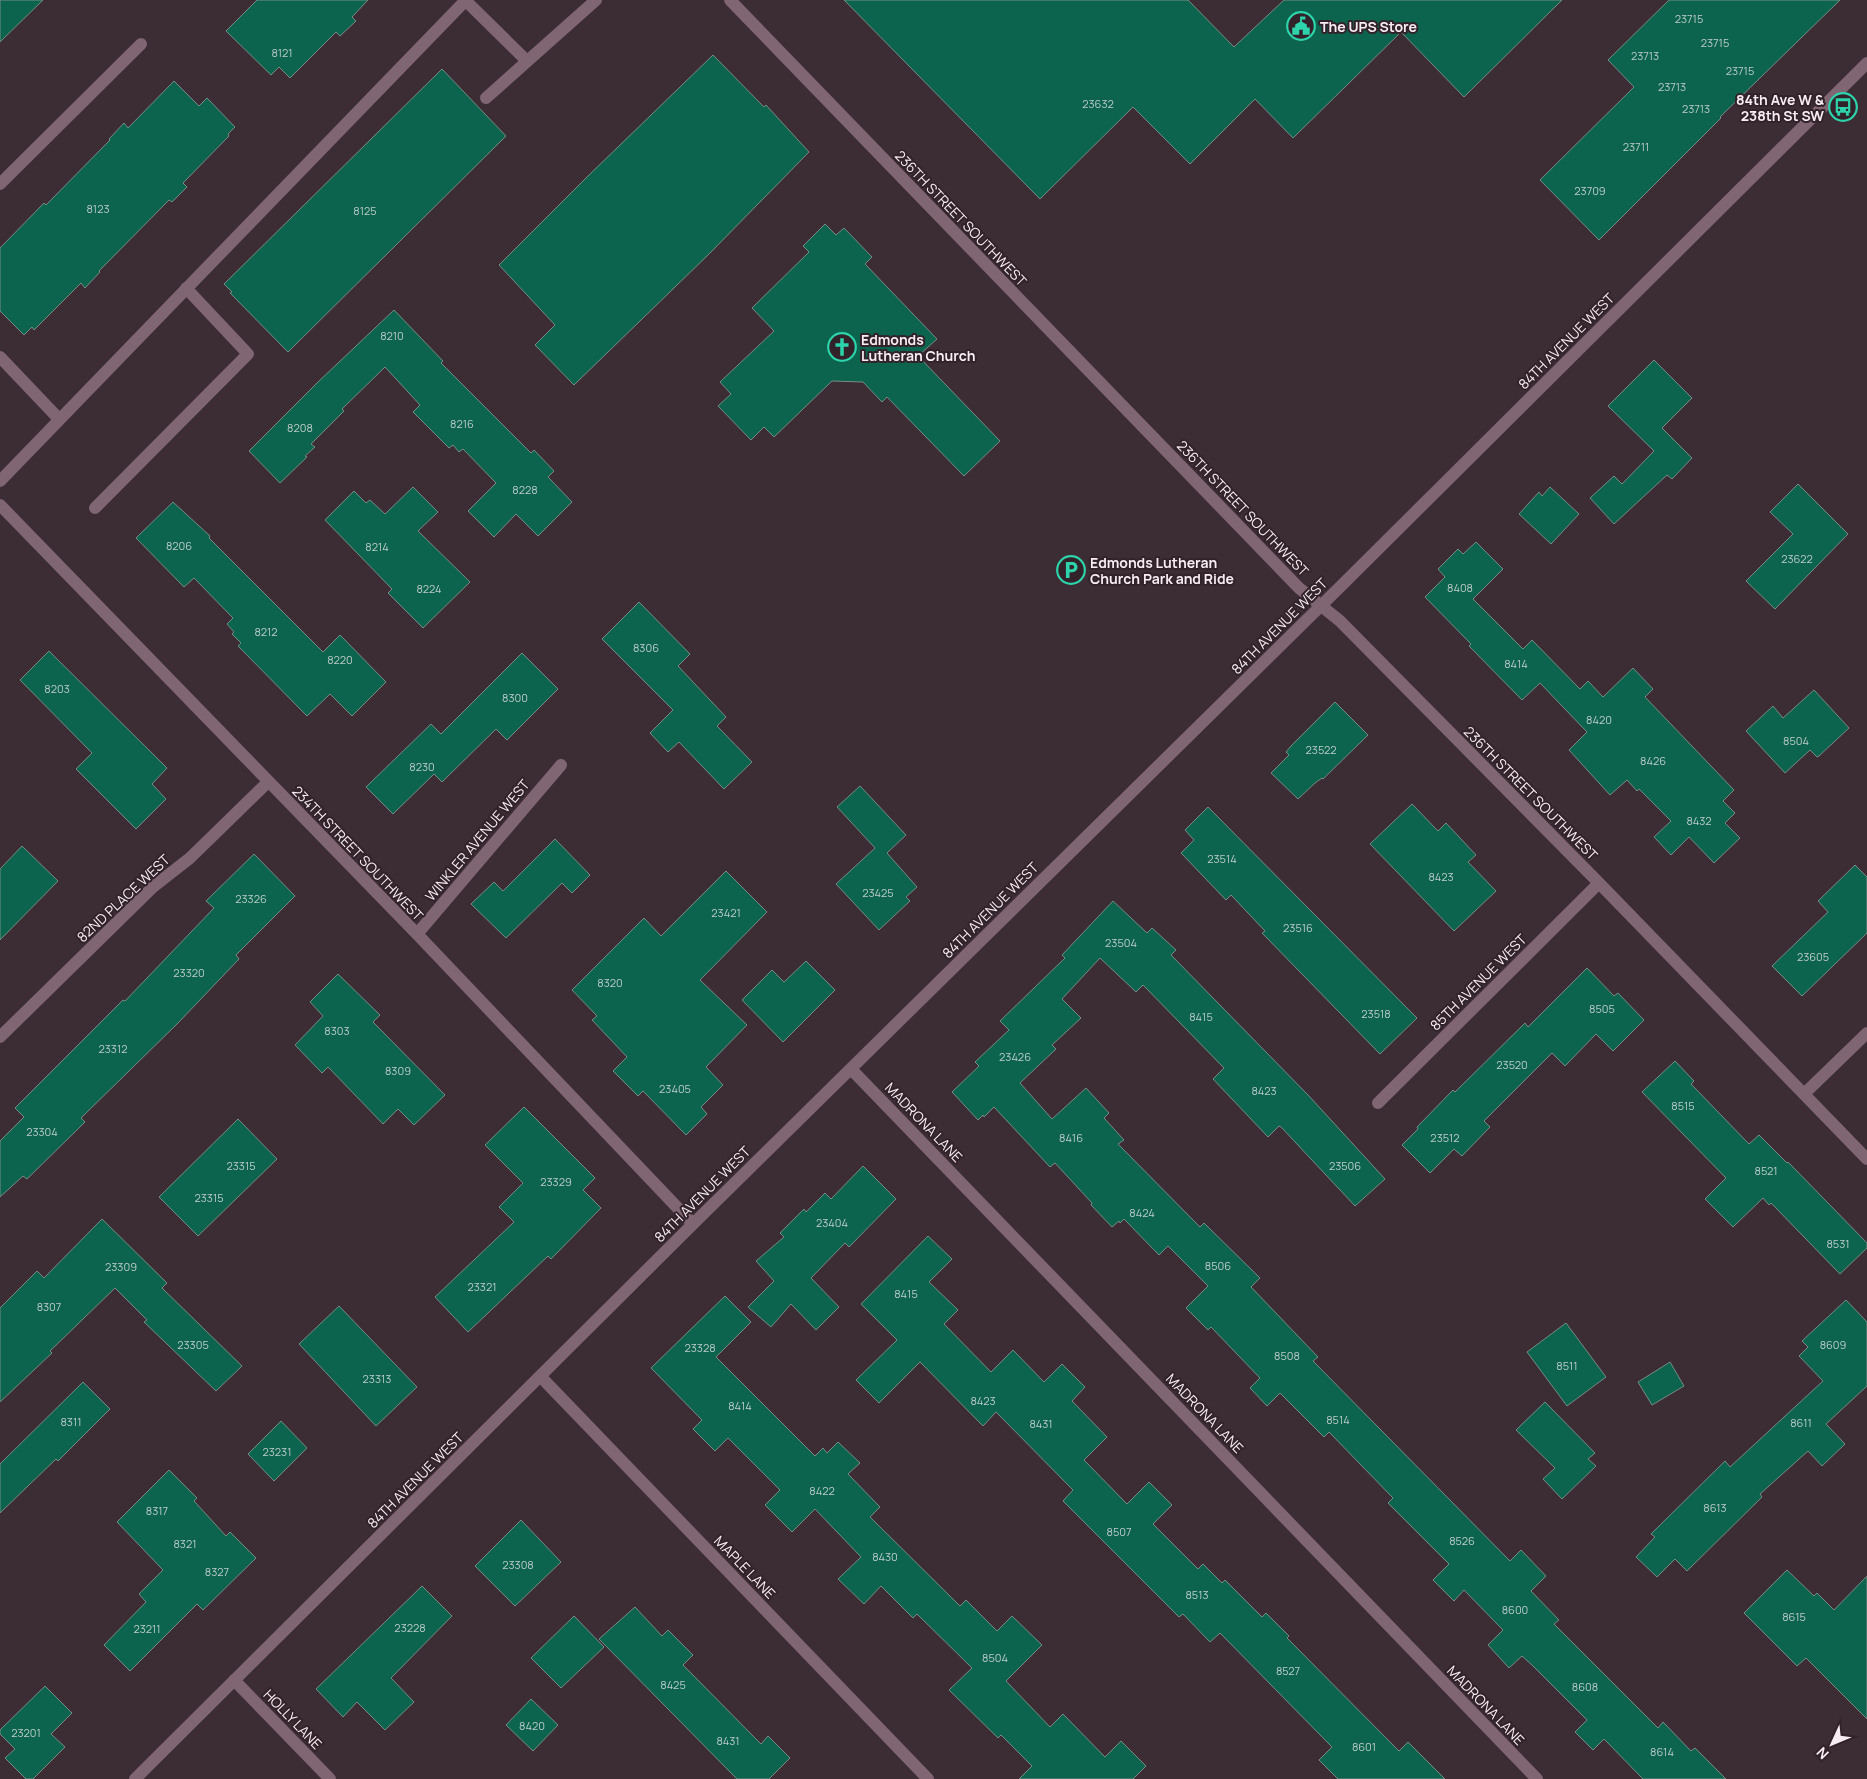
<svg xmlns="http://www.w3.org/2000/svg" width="1867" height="1779" viewBox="0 0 1867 1779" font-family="Manrope,sans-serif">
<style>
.building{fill:#0c644e;stroke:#768c84}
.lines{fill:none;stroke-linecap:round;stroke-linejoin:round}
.minor{stroke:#806673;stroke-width:12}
.labels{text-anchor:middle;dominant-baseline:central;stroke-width:4;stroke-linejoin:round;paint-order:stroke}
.number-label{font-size:11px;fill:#bdcbc9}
.poi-label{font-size:14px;font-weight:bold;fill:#f8edf2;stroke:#32222a;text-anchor:start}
.street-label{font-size:14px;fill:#f8edf2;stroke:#32222a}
</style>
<rect width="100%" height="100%" fill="#3c2c34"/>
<path class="building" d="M 0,0 L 43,0 L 0,42 Z
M 257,0 L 368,0 L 352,17 L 356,21 L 340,36 L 336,32 L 290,78 L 279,67 L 271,75 L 226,31 Z
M 844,0 L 1188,0 L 1234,47 L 1284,0 L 1562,0 L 1464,97 L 1401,32 L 1293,138 L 1255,99 L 1190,164 L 1133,107 L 1040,199 Z
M 1669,0 L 1840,0 L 1720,117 L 1721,118 L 1599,240 L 1540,180 L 1634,87 L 1608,60 Z
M 713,55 L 764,107 L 766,105 L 809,152 L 709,254 L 574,385 L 535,345 L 555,325 L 499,265 L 588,176 Z
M 442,69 L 506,136 L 288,352 L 230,293 L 232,292 L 224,284 Z
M 174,81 L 199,106 L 207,98 L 235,127 L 228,134 L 229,136 L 183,183 L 187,187 L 172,202 L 169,200 L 99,271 L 100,272 L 85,288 L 81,283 L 34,330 L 32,327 L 24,335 L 0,311 L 0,248 L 44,203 L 46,205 L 110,140 L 109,139 L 124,123 L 128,128 Z
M 825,224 L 836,235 L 844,228 L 872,257 L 865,264 L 937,339 L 918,356 L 1000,441 L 964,476 L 887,397 L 882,402 L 863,382 L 832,381 L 774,437 L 764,427 L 751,440 L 718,406 L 731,394 L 720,382 L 774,331 L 752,308 L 809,252 L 803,246 Z
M 394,310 L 443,361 L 441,363 L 531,453 L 534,450 L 554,471 L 548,477 L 572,502 L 538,536 L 516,514 L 494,537 L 468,511 L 496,483 L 463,449 L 459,452 L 453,445 L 449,448 L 413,412 L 420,405 L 385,367 L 342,409 L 344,411 L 311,444 L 315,447 L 305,456 L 307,457 L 280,483 L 249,451 L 318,382 Z
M 1654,360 L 1692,398 L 1662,428 L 1692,458 L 1672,479 L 1667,475 L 1614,524 L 1590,498 L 1614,476 L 1622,484 L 1654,451 L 1608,406 Z
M 1798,484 L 1848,534 L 1775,609 L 1746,581 L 1793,534 L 1770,512 Z
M 413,487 L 438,512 L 418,531 L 470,582 L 423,628 L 388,593 L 392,589 L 325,520 L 354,491 L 366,503 L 370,500 L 385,514 Z
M 1550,487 L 1579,514 L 1551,544 L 1519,514 L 1539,492 L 1542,496 Z
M 173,502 L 210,536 L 209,538 L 323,652 L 340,635 L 386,682 L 352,716 L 330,694 L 307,716 L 238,646 L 241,643 L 232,634 L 234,632 L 227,624 L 233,618 L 194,578 L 184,587 L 136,538 Z
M 1476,542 L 1503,569 L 1473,599 L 1523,649 L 1532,640 L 1580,689 L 1588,681 L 1603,697 L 1633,668 L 1653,689 L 1645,697 L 1734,790 L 1723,801 L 1735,813 L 1725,823 L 1740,838 L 1714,863 L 1689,837 L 1671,855 L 1654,837 L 1671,821 L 1639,789 L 1637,791 L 1627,780 L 1610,795 L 1569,750 L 1587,732 L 1540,683 L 1522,700 L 1469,646 L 1471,644 L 1425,597 L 1445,577 L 1438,569 L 1458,549 L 1463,554 Z
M 639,602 L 690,654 L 678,666 L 726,717 L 717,726 L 752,762 L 724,789 L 679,742 L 668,752 L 650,733 L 673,710 L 602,639 Z
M 49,651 L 167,768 L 152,784 L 166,799 L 136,829 L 76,769 L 92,753 L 20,680 Z
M 522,653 L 558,689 L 507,740 L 496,729 L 442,782 L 434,774 L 393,814 L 366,787 L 431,724 L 441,734 Z
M 1814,690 L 1849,728 L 1819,756 L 1817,757 L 1810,750 L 1785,773 L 1746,731 L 1773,706 L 1783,718 Z
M 1335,702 L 1368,735 L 1323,779 L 1322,778 L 1315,783 L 1298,799 L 1271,773 L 1289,755 L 1286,752 L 1291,746 Z
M 860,786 L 906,835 L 887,853 L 917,887 L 906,897 L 910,901 L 879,930 L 836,884 L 875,848 L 837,807 Z
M 1412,804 L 1438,831 L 1446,823 L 1476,855 L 1468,862 L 1496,891 L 1454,931 L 1370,844 Z
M 1208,807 L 1417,1018 L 1380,1054 L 1262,933 L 1265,931 L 1231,895 L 1226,900 L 1181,853 L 1194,840 L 1185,830 Z
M 555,839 L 590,875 L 572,893 L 562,883 L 506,938 L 471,904 L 494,882 L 503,891 Z
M 22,846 L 58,881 L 0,940 L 0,869 Z
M 254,854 L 295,896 L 236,955 L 239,959 L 178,1023 L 81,1118 L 85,1122 L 27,1179 L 23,1176 L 0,1197 L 0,1141 L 24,1117 L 15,1108 L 123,1000 L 125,1001 L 214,908 L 206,901 Z
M 1855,865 L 1867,877 L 1867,933 L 1802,996 L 1772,966 L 1828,912 L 1818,901 Z
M 726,871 L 767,912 L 700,980 L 747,1025 L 706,1067 L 723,1085 L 701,1107 L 707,1114 L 686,1135 L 643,1091 L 638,1096 L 613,1071 L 627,1057 L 592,1020 L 597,1016 L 572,990 L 644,918 L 661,936 Z
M 1113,901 L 1147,933 L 1152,928 L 1176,950 L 1171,955 L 1309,1096 L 1385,1179 L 1355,1206 L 1281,1127 L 1279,1126 L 1268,1137 L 1213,1079 L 1224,1068 L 1143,985 L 1136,992 L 1100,958 L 1062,999 L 1081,1018 L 1052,1045 L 1056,1049 L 1020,1083 L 1052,1119 L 1086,1088 L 1109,1113 L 1104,1118 L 1124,1140 L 1118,1144 L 1200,1227 L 1204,1223 L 1260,1278 L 1251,1287 L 1318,1357 L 1313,1361 L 1510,1561 L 1521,1550 L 1546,1576 L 1531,1591 L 1559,1620 L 1554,1624 L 1658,1728 L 1663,1722 L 1691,1751 L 1695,1748 L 1726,1779 L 1643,1779 L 1604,1739 L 1593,1750 L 1575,1732 L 1587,1720 L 1533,1666 L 1522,1656 L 1509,1668 L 1488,1645 L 1503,1630 L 1464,1590 L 1454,1601 L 1433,1580 L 1449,1564 L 1388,1503 L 1393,1498 L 1329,1432 L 1324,1437 L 1280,1393 L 1267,1406 L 1250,1388 L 1260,1378 L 1211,1327 L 1208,1330 L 1186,1308 L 1208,1286 L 1168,1246 L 1159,1255 L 1124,1219 L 1120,1223 L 1119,1221 L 1112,1227 L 1091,1205 L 1092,1203 L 1055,1163 L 1050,1167 L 994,1107 L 984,1117 L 983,1115 L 978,1120 L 952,1092 L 979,1066 L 975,1062 L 1009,1030 L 1000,1021 L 1065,958 L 1062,955 Z
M 806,961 L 835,990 L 783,1042 L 742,1000 L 772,970 L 784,982 Z
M 1587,968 L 1614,996 L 1618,993 L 1644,1020 L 1613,1051 L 1596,1034 L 1565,1066 L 1552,1053 L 1484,1121 L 1490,1127 L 1462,1156 L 1454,1149 L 1430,1173 L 1402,1145 L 1418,1129 L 1417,1127 L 1453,1090 L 1455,1092 L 1525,1023 L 1528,1027 Z
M 338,974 L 380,1015 L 373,1022 L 445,1095 L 414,1125 L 398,1109 L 383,1124 L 328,1067 L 322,1073 L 295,1045 L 323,1016 L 310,1002 Z
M 1675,1061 L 1694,1081 L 1691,1084 L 1749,1144 L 1759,1135 L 1787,1163 L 1788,1162 L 1867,1243 L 1867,1248 L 1840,1274 L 1771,1203 L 1769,1205 L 1763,1198 L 1733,1227 L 1705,1199 L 1726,1178 L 1642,1092 Z
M 524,1107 L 595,1178 L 583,1190 L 601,1208 L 551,1259 L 548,1256 L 468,1332 L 435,1297 L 514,1222 L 499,1207 L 523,1183 L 485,1145 Z
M 238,1119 L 277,1159 L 198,1236 L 159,1197 Z
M 863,1166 L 896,1199 L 849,1247 L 845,1243 L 811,1278 L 839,1307 L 816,1330 L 791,1304 L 771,1327 L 748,1307 L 774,1281 L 756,1261 L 784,1237 L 780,1233 L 804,1209 L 806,1212 L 825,1193 L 831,1199 Z
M 102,1219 L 167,1283 L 162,1288 L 242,1366 L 216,1391 L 144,1322 L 147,1320 L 115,1288 L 50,1351 L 52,1353 L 0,1402 L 0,1308 L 37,1271 L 44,1278 Z
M 928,1236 L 952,1259 L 929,1282 L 958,1310 L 944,1324 L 991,1372 L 1013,1350 L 1044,1382 L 1062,1364 L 1085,1387 L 1072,1401 L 1107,1437 L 1084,1460 L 1127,1504 L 1149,1482 L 1172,1505 L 1153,1524 L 1198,1569 L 1203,1564 L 1222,1583 L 1225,1580 L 1262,1617 L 1266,1613 L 1289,1636 L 1287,1638 L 1399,1751 L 1408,1742 L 1445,1779 L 1338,1779 L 1319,1760 L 1332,1747 L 1220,1633 L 1210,1642 L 1183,1614 L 1179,1617 L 1063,1501 L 1073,1490 L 996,1412 L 983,1426 L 920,1362 L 879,1403 L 856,1380 L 897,1340 L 861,1304 Z
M 725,1296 L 751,1322 L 716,1357 L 815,1456 L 823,1448 L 827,1453 L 838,1442 L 860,1463 L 848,1474 L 880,1507 L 870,1517 L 960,1606 L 966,1600 L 997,1631 L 1012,1616 L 1042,1645 L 1006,1681 L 1050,1727 L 1063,1714 L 1105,1757 L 1121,1741 L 1146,1766 L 1133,1779 L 1019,1779 L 1032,1766 L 1001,1735 L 998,1738 L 949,1690 L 972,1668 L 917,1614 L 913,1618 L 881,1586 L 864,1604 L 838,1579 L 861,1557 L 815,1509 L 792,1532 L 765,1505 L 780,1490 L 728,1438 L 715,1451 L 693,1429 L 702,1420 L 651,1368 Z
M 1846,1300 L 1867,1322 L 1867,1386 L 1826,1424 L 1845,1444 L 1822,1466 L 1808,1451 L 1760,1494 L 1762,1497 L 1687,1571 L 1675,1559 L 1657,1577 L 1636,1557 L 1655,1537 L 1651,1534 L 1725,1461 L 1730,1467 L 1823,1381 L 1799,1356 L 1808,1347 L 1802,1341 Z
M 339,1306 L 417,1387 L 376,1426 L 299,1344 Z
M 1566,1323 L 1606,1377 L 1567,1406 L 1527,1352 Z
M 1670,1362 L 1684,1386 L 1652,1405 L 1638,1382 Z
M 83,1382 L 110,1409 L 58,1461 L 56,1459 L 0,1513 L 0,1464 Z
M 1545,1402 L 1595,1453 L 1588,1459 L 1596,1466 L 1562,1499 L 1543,1479 L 1555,1468 L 1516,1430 Z
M 281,1421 L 307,1448 L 274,1481 L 248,1454 Z
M 169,1470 L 197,1498 L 194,1501 L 226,1536 L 230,1532 L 256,1558 L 203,1610 L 197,1604 L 130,1671 L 104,1645 L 146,1602 L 139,1594 L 163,1570 L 117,1522 Z
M 521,1520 L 561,1562 L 515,1606 L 475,1566 Z
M 1787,1570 L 1814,1596 L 1817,1593 L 1834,1610 L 1867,1576 L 1867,1719 L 1806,1658 L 1797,1666 L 1744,1613 Z
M 422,1586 L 452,1616 L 391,1678 L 414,1702 L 385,1730 L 357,1702 L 343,1717 L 316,1689 Z
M 635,1607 L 662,1636 L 668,1630 L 693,1655 L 683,1665 L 761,1744 L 768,1736 L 790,1758 L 769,1779 L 737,1779 L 599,1639 Z
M 574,1616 L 604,1647 L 561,1688 L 531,1658 Z
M 45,1686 L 72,1713 L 51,1734 L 65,1747 L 33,1779 L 26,1779 L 5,1758 L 15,1749 L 0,1734 L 0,1730 Z
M 531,1699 L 558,1725 L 533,1751 L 506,1725 Z"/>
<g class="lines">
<path class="minor" d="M 465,0 L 527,61
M 730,0 L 1299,588 L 1340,621 L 1599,883 L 1867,1159
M 486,98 L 596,0
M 0,184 L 141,44
M 0,357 L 59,419
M 0,481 L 466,0
M 0,505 L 417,934 L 693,1224
M 95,508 L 248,354 L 186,288
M 417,934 L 561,765
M 0,1037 L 153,887 L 190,858 L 268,782
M 851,1069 L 1537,1779
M 1804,1094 L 1867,1033
M 1378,1103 L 1599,883
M 540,1376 L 928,1779
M 234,1680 L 330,1779
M 135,1779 L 693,1224 L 1343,584 L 1867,63"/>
</g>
<defs>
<symbol id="civic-ring" viewBox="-11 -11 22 22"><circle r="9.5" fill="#32222a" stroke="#2dd4ab" stroke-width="1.5"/><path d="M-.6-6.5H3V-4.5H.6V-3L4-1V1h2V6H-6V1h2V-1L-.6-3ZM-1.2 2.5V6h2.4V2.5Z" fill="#2dd4ab"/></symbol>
<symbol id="bus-ring" viewBox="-11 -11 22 22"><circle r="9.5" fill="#32222a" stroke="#2dd4ab" stroke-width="1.5"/><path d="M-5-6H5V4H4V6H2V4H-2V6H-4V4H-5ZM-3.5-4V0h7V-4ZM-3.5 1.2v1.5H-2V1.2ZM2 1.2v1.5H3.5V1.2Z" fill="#2dd4ab"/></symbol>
<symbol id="church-ring" viewBox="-11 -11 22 22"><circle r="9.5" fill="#32222a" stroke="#2dd4ab" stroke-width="1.5"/><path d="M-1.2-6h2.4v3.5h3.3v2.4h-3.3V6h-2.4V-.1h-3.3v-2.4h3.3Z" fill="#2dd4ab"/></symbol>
<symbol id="parking-ring" viewBox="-11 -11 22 22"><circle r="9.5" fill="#32222a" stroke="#2dd4ab" stroke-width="1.5"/><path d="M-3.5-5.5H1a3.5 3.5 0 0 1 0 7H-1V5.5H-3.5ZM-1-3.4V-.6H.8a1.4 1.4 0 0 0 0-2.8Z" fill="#2dd4ab"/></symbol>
</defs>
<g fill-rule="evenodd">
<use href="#civic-ring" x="1285" y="10" width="32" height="32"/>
<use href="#bus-ring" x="1827" y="91" width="32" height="32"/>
<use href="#church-ring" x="826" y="331" width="32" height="32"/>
<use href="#parking-ring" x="1055" y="554" width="32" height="32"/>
</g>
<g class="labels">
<g class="number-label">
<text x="1689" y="18">23715</text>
<text x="1715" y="42">23715</text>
<text x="282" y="52">8121</text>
<text x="1645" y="55">23713</text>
<text x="1740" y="70">23715</text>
<text x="1672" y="86">23713</text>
<text x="1098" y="103">23632</text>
<text x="1696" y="108">23713</text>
<text x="1636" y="146">23711</text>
<text x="1590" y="190">23709</text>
<text x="98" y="208">8123</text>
<text x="365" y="210">8125</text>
<text x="392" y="335">8210</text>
<text x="462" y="423">8216</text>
<text x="300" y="427">8208</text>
<text x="525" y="489">8228</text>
<text x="179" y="545">8206</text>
<text x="377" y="546">8214</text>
<text x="1797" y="558">23622</text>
<text x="1460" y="587">8408</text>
<text x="429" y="588">8224</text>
<text x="266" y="631">8212</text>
<text x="646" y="647">8306</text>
<text x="340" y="659">8220</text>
<text x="1516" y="663">8414</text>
<text x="57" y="688">8203</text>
<text x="515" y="697">8300</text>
<text x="1599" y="719">8420</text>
<text x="1796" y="740">8504</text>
<text x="1321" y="749">23522</text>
<text x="1653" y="760">8426</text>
<text x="422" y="766">8230</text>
<text x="1699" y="820">8432</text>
<text x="1222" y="858">23514</text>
<text x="1441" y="876">8423</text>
<text x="878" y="892">23425</text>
<text x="251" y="898">23326</text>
<text x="726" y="912">23421</text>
<text x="1298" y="927">23516</text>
<text x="1121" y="942">23504</text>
<text x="1813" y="956">23605</text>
<text x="189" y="972">23320</text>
<text x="610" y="982">8320</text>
<text x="1602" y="1008">8505</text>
<text x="1376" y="1013">23518</text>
<text x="1201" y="1016">8415</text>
<text x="337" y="1030">8303</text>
<text x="113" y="1048">23312</text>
<text x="1015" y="1056">23426</text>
<text x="1512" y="1064">23520</text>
<text x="398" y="1070">8309</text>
<text x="675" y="1088">23405</text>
<text x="1264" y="1090">8423</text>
<text x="1683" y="1105">8515</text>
<text x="42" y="1131">23304</text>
<text x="1071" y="1137">8416</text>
<text x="1445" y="1137">23512</text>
<text x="241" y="1165">23315</text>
<text x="1345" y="1165">23506</text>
<text x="1766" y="1170">8521</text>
<text x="556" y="1181">23329</text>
<text x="209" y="1197">23315</text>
<text x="1142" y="1212">8424</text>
<text x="832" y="1222">23404</text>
<text x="1838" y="1243">8531</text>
<text x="1218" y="1265">8506</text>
<text x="121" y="1266">23309</text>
<text x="482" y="1286">23321</text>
<text x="906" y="1293">8415</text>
<text x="49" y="1306">8307</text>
<text x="193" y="1344">23305</text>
<text x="1833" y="1344">8609</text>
<text x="700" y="1347">23328</text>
<text x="1287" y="1355">8508</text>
<text x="1567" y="1365">8511</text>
<text x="377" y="1378">23313</text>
<text x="983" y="1400">8423</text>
<text x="740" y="1405">8414</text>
<text x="1338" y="1419">8514</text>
<text x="71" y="1421">8311</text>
<text x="1801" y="1422">8611</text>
<text x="1041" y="1423">8431</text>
<text x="277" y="1451">23231</text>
<text x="822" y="1490">8422</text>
<text x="1715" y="1507">8613</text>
<text x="157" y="1510">8317</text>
<text x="1119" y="1531">8507</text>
<text x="1462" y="1540">8526</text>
<text x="185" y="1543">8321</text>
<text x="885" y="1556">8430</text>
<text x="518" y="1564">23308</text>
<text x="217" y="1571">8327</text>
<text x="1197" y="1594">8513</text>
<text x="1515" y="1609">8600</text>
<text x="1794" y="1616">8615</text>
<text x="410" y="1627">23228</text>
<text x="147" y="1628">23211</text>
<text x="995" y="1657">8504</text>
<text x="1288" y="1670">8527</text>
<text x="673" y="1684">8425</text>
<text x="1585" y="1686">8608</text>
<text x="532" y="1725">8420</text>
<text x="26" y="1732">23201</text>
<text x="728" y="1740">8431</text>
<text x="1364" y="1746">8601</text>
<text x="1662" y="1751">8614</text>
</g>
<g class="poi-label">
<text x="1320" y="26">The UPS Store</text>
<text x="1824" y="99" text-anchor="end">84th Ave W &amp;<tspan x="1824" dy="16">238th St SW</tspan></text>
<text x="861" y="339">Edmonds<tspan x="861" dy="16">Lutheran Church</tspan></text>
<text x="1090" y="562">Edmonds Lutheran<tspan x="1090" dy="16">Church Park and Ride</tspan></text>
</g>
<g class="street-label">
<text transform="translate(961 218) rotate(46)">236TH STREET SOUTHWEST</text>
<text transform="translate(1566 341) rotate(-45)">84TH AVENUE WEST</text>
<text transform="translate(1243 508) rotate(46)">236TH STREET SOUTHWEST</text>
<text transform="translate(1279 626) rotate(-45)">84TH AVENUE WEST</text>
<text transform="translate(1531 793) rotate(45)">236TH STREET SOUTHWEST</text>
<text transform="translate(477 840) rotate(-50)">WINKLER AVENUE WEST</text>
<text transform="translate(358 853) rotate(46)">234TH STREET SOUTHWEST</text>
<text transform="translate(123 898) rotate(-43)">82ND PLACE WEST</text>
<text transform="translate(990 910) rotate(-45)">84TH AVENUE WEST</text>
<text transform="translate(1478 982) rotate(-45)">85TH AVENUE WEST</text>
<text transform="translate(924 1122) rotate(46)">MADRONA LANE</text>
<text transform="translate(702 1194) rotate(-45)">84TH AVENUE WEST</text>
<text transform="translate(1205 1413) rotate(46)">MADRONA LANE</text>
<text transform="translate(415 1480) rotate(-45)">84TH AVENUE WEST</text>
<text transform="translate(745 1567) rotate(46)">MAPLE LANE</text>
<text transform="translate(1486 1705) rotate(46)">MADRONA LANE</text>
<text transform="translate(293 1719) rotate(46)">HOLLY LANE</text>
</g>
</g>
<g transform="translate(1832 1744) rotate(226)" stroke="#32222a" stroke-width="4" paint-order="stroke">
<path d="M0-4L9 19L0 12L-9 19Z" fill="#f8edf2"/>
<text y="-8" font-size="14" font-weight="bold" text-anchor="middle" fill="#f8edf2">N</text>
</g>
</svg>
